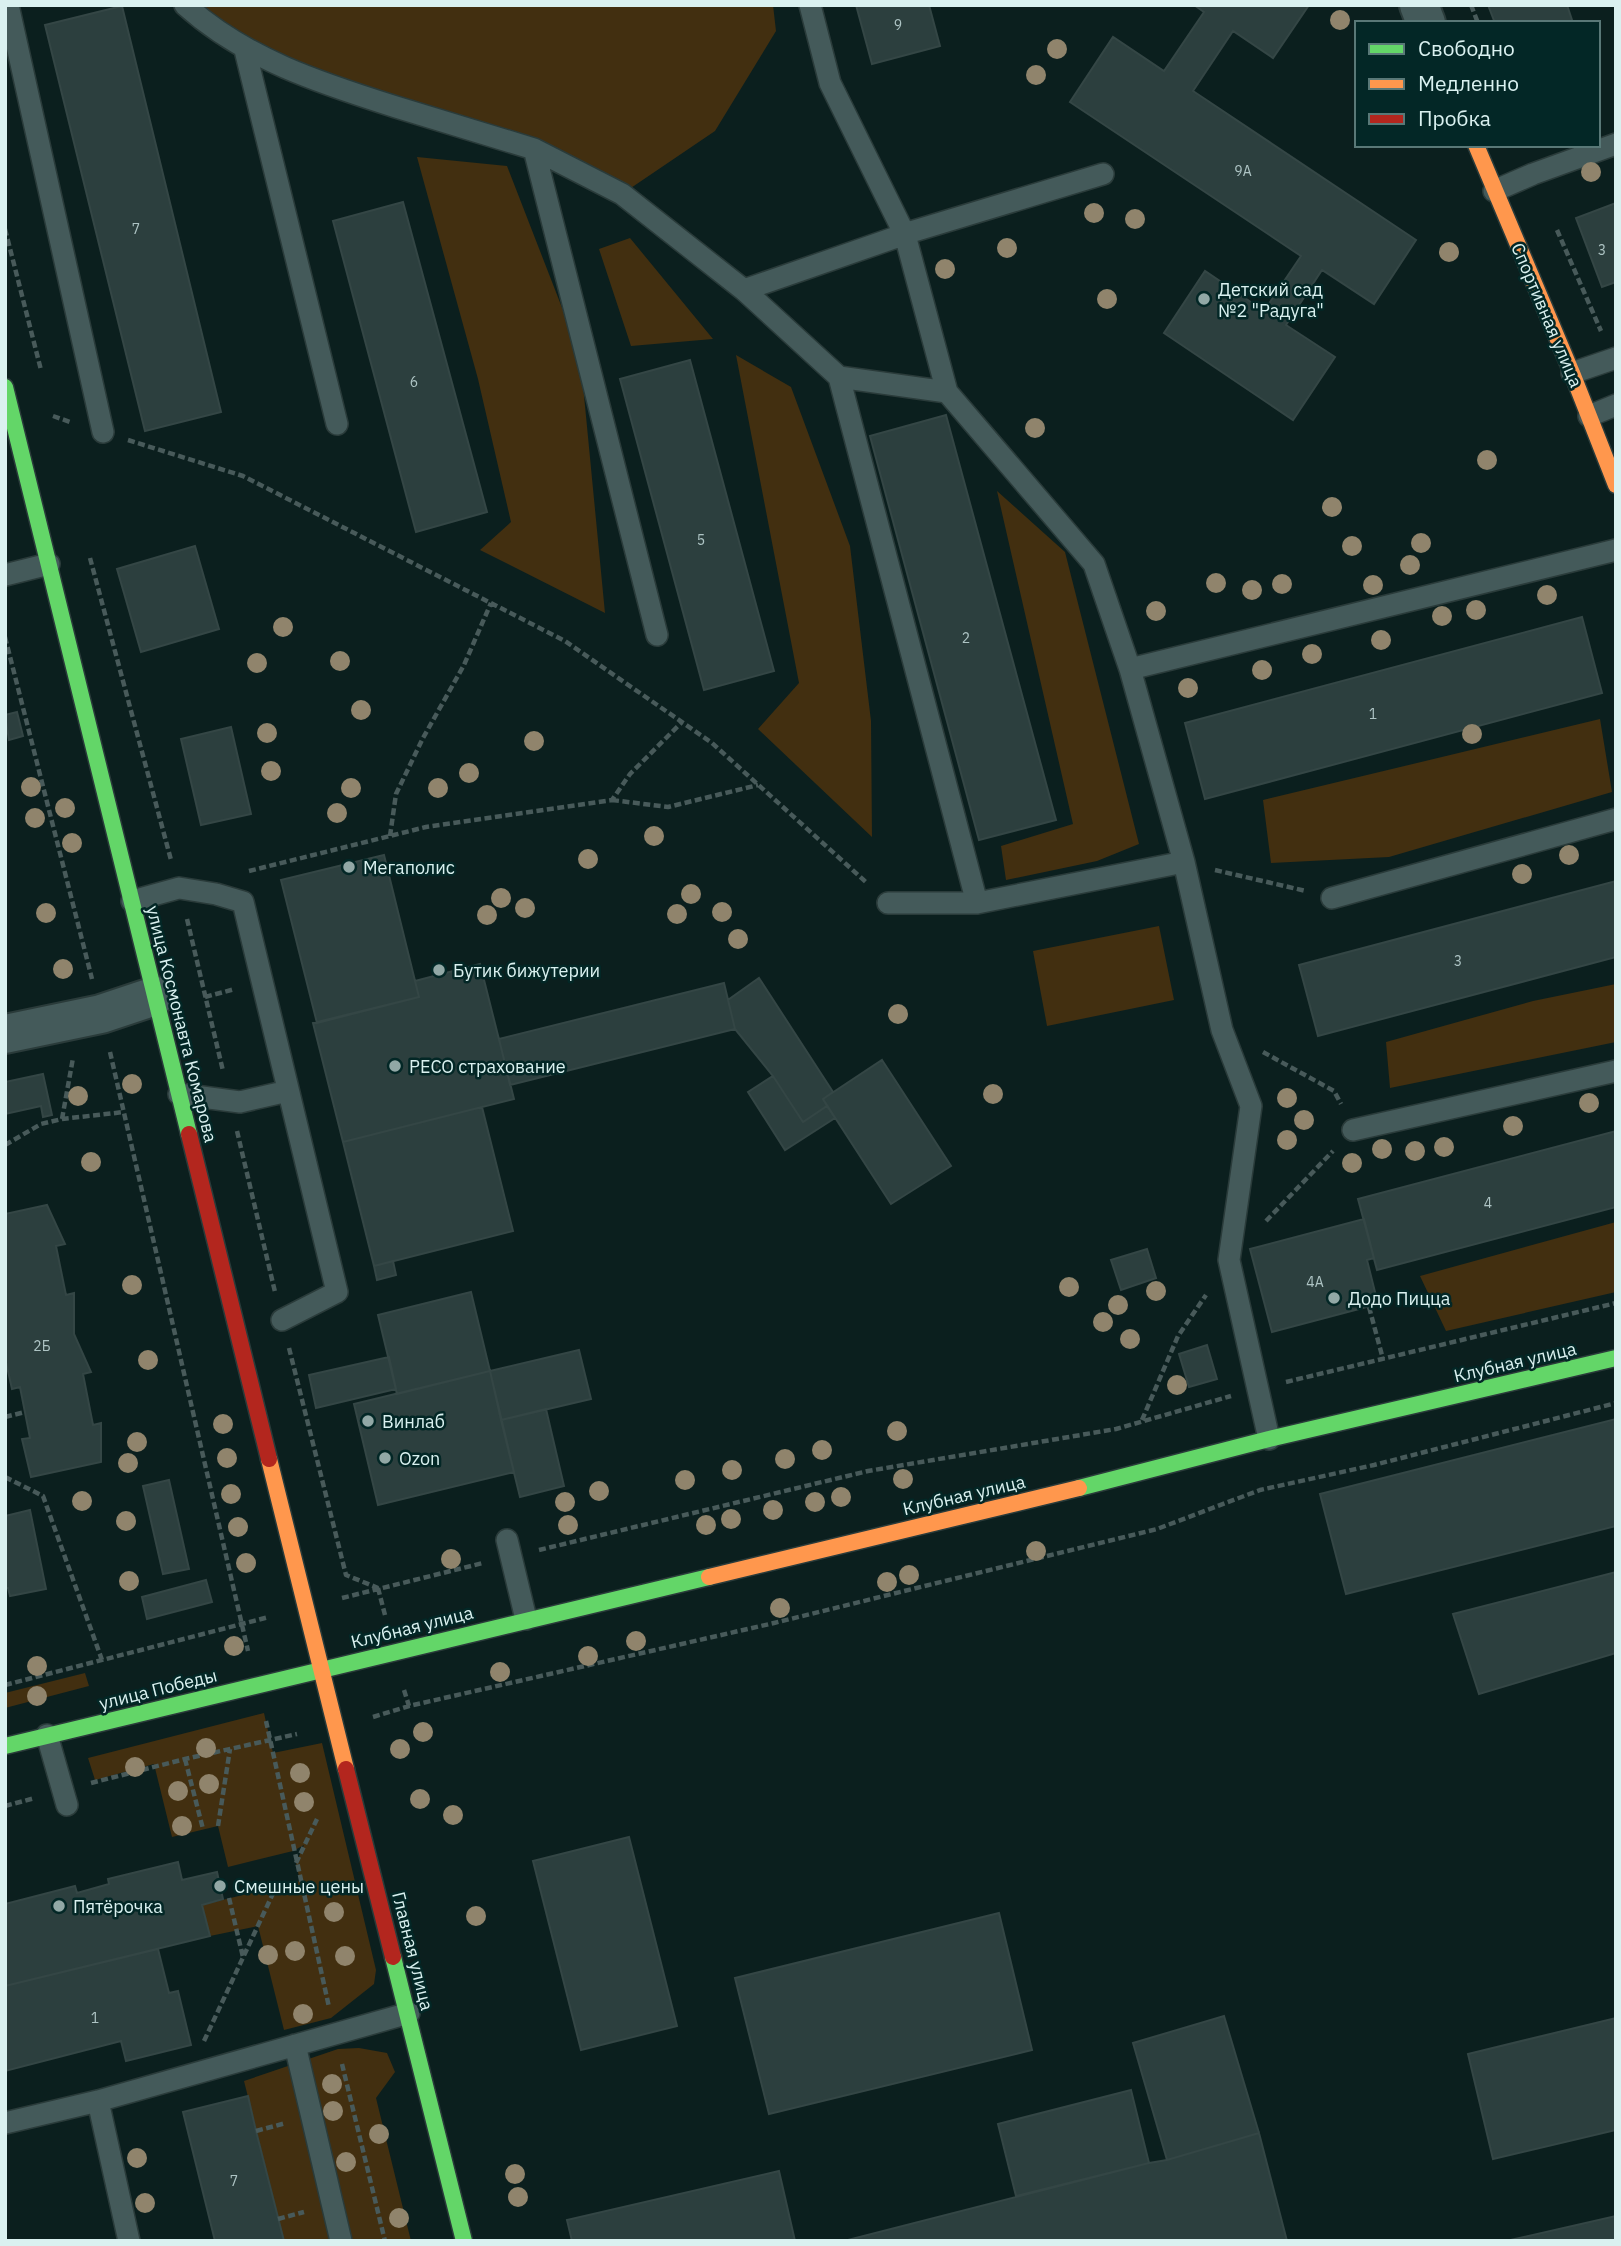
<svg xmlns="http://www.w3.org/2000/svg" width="1621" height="2246" viewBox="0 0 1621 2246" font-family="'IBM Plex Sans',sans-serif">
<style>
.green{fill:#422f10}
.building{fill:#2c3f3e;stroke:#344645;stroke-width:2}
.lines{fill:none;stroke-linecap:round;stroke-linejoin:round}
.lane-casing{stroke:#2a3b3a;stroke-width:24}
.street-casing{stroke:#2a3b3a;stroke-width:42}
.fast-casing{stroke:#2a3b3a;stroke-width:19}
.slow-casing{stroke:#2a3b3a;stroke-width:19}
.jam-casing{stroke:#2a3b3a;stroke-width:19}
.path{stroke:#485a5a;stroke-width:4.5;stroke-dasharray:7 3.5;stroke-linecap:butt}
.lane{stroke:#445a5a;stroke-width:21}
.street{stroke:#445a5a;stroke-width:38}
.fast{stroke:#63d668;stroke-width:16}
.slow{stroke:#ff974d;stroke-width:16}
.jam{stroke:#b3261e;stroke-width:16}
.tree{fill:#90846c}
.poi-dot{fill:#92a8a6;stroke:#032726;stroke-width:2.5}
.labels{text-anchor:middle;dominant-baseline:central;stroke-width:5;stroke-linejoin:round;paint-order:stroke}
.number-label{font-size:14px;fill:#aec4c4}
.poi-label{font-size:18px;fill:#daf1f0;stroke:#032726;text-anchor:start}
.street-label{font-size:18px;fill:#daf1f0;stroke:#032726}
</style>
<rect width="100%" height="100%" fill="#0b1f1e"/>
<path class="green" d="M 185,5 L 773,5 L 776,31 L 715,131 L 622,194 L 534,149 L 319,83 Z
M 417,157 L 507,166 L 580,354 L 605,613 L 480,550 L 511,522 L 478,379 Z
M 630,238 L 713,339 L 631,346 L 599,249 Z
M 736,355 L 791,387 L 850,546 L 871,721 L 872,837 L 758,729 L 799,683 Z
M 997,491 L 1065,552 L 1139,844 L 1097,861 L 1006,880 L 1001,846 L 1073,824 Z
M 1600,719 L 1612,792 L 1389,857 L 1271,863 L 1263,800 Z
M 1159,926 L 1174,1000 L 1047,1026 L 1033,951 Z
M 1616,984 L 1616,1042 L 1390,1088 L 1386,1042 L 1533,1001 Z
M 1616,1222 L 1616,1292 L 1446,1331 L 1420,1276 Z
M 85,1673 L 89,1686 L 5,1708 L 5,1693 Z
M 264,1713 L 273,1753 L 322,1743 L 376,1970 L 374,1984 L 331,2018 L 284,2030 L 258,1926 L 210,1936 L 202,1905 L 300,1881 L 296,1863 L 304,1845 L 293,1851 L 228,1867 L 218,1826 L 172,1837 L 154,1764 L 95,1780 L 88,1758 Z
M 359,2048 L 387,2053 L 395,2072 L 376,2098 L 411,2241 L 284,2241 L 244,2081 L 338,2049 Z"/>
<path class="building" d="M 856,5 L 929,5 L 940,46 L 872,64 Z
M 1194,5 L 1309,5 L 1273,58 L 1233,31 L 1193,91 L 1416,240 L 1374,304 L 1322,270 L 1286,325 L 1335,357 L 1293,420 L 1164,333 L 1205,271 L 1264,311 L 1301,256 L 1070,102 L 1113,37 L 1164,71 L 1204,12 Z
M 1488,5 L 1567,5 L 1573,23 L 1495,23 Z
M 122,6 L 221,412 L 145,431 L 45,25 Z
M 403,202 L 487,512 L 416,532 L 333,221 Z
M 1616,203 L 1616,282 L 1602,287 L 1576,218 Z
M 690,360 L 774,671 L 704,690 L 620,379 Z
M 946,415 L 1056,820 L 979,840 L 870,436 Z
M 195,546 L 219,629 L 141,652 L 117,569 Z
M 1582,617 L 1602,693 L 1205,799 L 1185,723 Z
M 17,712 L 23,736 L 9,740 L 5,715 Z
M 231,727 L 251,814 L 201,825 L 181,739 Z
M 384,855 L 419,997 L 317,1023 L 281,880 Z
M 1616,881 L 1616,957 L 1318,1036 L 1299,965 Z
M 480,964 L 514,1099 L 343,1142 L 313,1023 L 419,997 L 415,981 Z
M 759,978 L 833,1092 L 823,1099 L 827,1106 L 803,1122 L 773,1076 L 735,1029 L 728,1000 Z
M 724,983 L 735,1029 L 510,1085 L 499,1039 Z
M 882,1060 L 951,1166 L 891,1204 L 823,1099 Z
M 43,1074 L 52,1115 L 43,1117 L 41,1106 L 5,1114 L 5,1082 Z
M 773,1076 L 803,1122 L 827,1106 L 835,1118 L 785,1150 L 748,1092 Z
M 482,1107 L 513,1231 L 374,1266 L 343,1142 Z
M 1616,1131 L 1616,1207 L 1377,1270 L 1358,1199 Z
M 47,1205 L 65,1244 L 56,1246 L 66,1295 L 74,1293 L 74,1334 L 91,1372 L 83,1374 L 93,1425 L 101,1423 L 101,1462 L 31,1477 L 22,1439 L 30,1438 L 20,1387 L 12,1389 L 5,1358 L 5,1214 Z
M 1364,1219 L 1374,1258 L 1367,1260 L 1378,1304 L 1272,1332 L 1250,1249 Z
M 1147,1249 L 1156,1278 L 1121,1290 L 1111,1260 Z
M 393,1261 L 396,1275 L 377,1280 L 374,1266 Z
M 471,1292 L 490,1371 L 397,1394 L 378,1315 Z
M 1207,1345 L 1217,1379 L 1189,1387 L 1179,1354 Z
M 579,1350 L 591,1399 L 501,1420 L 490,1371 Z
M 389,1357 L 396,1389 L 316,1408 L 309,1375 Z
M 490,1371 L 514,1472 L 378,1505 L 354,1404 Z
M 546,1409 L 564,1486 L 520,1497 L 501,1420 Z
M 1616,1419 L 1616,1526 L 1346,1594 L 1320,1494 Z
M 169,1480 L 189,1569 L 163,1574 L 143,1486 Z
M 30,1510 L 46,1589 L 10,1596 L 8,1588 L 5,1588 L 5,1516 Z
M 1616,1572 L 1616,1653 L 1479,1694 L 1453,1614 Z
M 206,1580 L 212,1602 L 147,1619 L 142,1597 Z
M 629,1837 L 677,2026 L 581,2050 L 533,1861 Z
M 178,1862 L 182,1880 L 217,1872 L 223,1899 L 202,1905 L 210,1936 L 5,1986 L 5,1904 L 75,1886 L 77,1893 L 109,1884 L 108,1879 Z
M 999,1913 L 1032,2050 L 769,2114 L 735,1978 Z
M 158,1949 L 169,1993 L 178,1991 L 191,2045 L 126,2061 L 121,2041 L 5,2071 L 5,1986 Z
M 1224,2016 L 1259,2133 L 1167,2160 L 1133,2043 Z
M 1616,2018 L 1616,2130 L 1493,2159 L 1468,2054 Z
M 1131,2090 L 1149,2163 L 1016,2196 L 998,2124 Z
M 248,2096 L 256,2131 L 284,2241 L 215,2241 L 183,2112 Z
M 1259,2133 L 1287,2241 L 844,2241 L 1149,2163 L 1167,2160 Z
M 779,2171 L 795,2241 L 572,2241 L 567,2220 Z
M 1616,2216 L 1616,2241 L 1506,2241 Z"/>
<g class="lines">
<defs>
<path id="lane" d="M 8,5 L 103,432
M 185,5 C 245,59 320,83 396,107 C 442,121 488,135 534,149 L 657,635
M 810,5 L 830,83 L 905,235 L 947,392
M 245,50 L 337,424
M 534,149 L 622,194 L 744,290 L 839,377 L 977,903
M 1494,191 L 1533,174 L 1616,144
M 744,290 L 914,231 L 1103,174
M 1572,373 L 1616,358
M 839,377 L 947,392 L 1094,564 L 1130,669 L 1184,862 L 1222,1030 L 1251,1106 L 1229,1260 L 1269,1439
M 1589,416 L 1616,405
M 5,575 L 49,564
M 1130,669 L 1616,550
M 1332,898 L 1616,819
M 132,901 L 179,888 L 216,894 L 243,902 L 337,1292 L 282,1320
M 888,903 L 977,903 L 1184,862
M 179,1094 L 240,1102 L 288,1091
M 1353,1130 L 1616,1071
M 507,1540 L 526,1619
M 47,1735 L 67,1805
M 295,2045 L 341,2241
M 98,2101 L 129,2241
M 5,2123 L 98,2101 L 409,2013"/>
<path id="street" d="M 1419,5 L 1426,23
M 5,1034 L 101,1014 L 155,996"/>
<path id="fast" d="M 5,387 L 189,1134
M 1079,1488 L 1269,1439 L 1616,1358
M 5,1746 L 709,1577
M 393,1957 L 464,2241"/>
<path id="slow" d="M 1476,145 L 1572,373 L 1616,485
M 269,1459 L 346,1769
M 709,1577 L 1079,1488"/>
<path id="jam" d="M 189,1134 L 269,1459
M 346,1769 L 393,1957"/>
</defs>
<use href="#lane" class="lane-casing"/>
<use href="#street" class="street-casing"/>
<use href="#fast" class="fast-casing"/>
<use href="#slow" class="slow-casing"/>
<use href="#jam" class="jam-casing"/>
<path class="path" d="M 1471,5 L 1478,23
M 5,229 L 41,370
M 1557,230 L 1601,331
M 53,416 L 70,422
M 128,440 L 243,476 L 565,641 L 712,743 L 867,883
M 90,558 L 171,860
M 5,637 L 92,979
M 612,800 L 668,807 L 758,785
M 390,836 L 396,794 L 423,738 L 464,665 L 491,603
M 1215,870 L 1306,891
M 249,871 L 426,827 L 612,800 L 630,774 L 682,722
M 187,919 L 223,1071
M 205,997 L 235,989
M 110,1052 L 248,1651
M 1263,1052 L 1334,1091 L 1341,1104
M 62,1119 L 73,1058
M 237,1131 L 275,1292
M 5,1145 L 41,1124 L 62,1119 L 124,1112
M 1266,1221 L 1333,1151
M 1369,1307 L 1383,1359
M 289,1348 L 346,1575 L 378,1588
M 1286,1382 L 1616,1303
M 5,1417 L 25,1412
M 1142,1420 L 1178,1336 L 1206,1295
M 5,1477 L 43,1496 L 102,1660
M 539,1550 L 868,1471 L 1116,1429 L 1231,1396
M 378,1588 L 385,1615
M 342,1598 L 483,1563
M 5,1685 L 269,1617
M 404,1690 L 409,1706
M 373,1717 L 409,1706 L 774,1623 L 1157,1529 L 1260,1490 L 1374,1465 L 1616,1403
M 266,1721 L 329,2007
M 185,1759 L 203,1829
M 91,1783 L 185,1759 L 297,1734
M 5,1806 L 35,1798
M 218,1826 L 230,1749
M 296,1863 L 317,1819
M 229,1898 L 243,1957
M 204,2041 L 276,1887
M 342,2064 L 385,2241
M 256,2131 L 286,2123
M 278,2219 L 304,2212"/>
<use href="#lane" class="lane"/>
<use href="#street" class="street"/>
<use href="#fast" class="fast"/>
<use href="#slow" class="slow"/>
<use href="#jam" class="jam"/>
</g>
<g class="tree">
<circle cx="1340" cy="20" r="10"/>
<circle cx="1057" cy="49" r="10"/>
<circle cx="1036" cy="75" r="10"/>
<circle cx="1591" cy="172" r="10"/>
<circle cx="1094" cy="213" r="10"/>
<circle cx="1135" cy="219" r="10"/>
<circle cx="1007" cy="248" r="10"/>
<circle cx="1449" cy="252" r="10"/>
<circle cx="945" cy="269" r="10"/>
<circle cx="1107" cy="299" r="10"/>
<circle cx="1035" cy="428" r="10"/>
<circle cx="1487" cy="460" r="10"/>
<circle cx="1332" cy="507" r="10"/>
<circle cx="1421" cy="543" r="10"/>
<circle cx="1352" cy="546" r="10"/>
<circle cx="1410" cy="565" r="10"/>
<circle cx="1216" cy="583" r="10"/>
<circle cx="1282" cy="584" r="10"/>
<circle cx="1373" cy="585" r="10"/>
<circle cx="1252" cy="590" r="10"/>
<circle cx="1547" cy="595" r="10"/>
<circle cx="1476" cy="610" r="10"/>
<circle cx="1156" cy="611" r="10"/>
<circle cx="1442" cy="616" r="10"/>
<circle cx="283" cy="627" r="10"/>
<circle cx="1381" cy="640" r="10"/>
<circle cx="1312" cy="654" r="10"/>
<circle cx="340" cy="661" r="10"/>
<circle cx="257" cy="663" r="10"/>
<circle cx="1262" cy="670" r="10"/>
<circle cx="1188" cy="688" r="10"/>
<circle cx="361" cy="710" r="10"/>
<circle cx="267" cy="733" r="10"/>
<circle cx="1472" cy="734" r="10"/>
<circle cx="534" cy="741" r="10"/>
<circle cx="271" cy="771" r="10"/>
<circle cx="469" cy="773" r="10"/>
<circle cx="31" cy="787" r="10"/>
<circle cx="351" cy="788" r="10"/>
<circle cx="438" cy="788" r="10"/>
<circle cx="65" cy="808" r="10"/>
<circle cx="337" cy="813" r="10"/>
<circle cx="35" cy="818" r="10"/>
<circle cx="654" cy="836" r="10"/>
<circle cx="72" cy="843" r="10"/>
<circle cx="1569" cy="855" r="10"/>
<circle cx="588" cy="859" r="10"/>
<circle cx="1522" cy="874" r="10"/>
<circle cx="691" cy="894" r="10"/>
<circle cx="501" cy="898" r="10"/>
<circle cx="525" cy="908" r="10"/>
<circle cx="722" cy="912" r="10"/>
<circle cx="46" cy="913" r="10"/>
<circle cx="677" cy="914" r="10"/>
<circle cx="487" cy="915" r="10"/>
<circle cx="738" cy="939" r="10"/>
<circle cx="63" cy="969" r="10"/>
<circle cx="898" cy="1014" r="10"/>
<circle cx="132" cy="1084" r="10"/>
<circle cx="993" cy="1094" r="10"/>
<circle cx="78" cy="1096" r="10"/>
<circle cx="1287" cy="1098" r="10"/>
<circle cx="1589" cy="1103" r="10"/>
<circle cx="1304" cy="1120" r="10"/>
<circle cx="1513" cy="1126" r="10"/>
<circle cx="1287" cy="1140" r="10"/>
<circle cx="1444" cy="1147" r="10"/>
<circle cx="1382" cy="1149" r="10"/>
<circle cx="1415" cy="1151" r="10"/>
<circle cx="91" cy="1162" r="10"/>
<circle cx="1352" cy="1163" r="10"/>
<circle cx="132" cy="1285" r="10"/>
<circle cx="1069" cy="1287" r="10"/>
<circle cx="1156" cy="1291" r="10"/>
<circle cx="1118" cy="1305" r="10"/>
<circle cx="1103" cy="1322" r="10"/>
<circle cx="1130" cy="1339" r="10"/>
<circle cx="148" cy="1360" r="10"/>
<circle cx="1177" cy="1385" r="10"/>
<circle cx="223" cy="1424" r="10"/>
<circle cx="897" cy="1431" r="10"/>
<circle cx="137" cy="1442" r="10"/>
<circle cx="822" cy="1450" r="10"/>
<circle cx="227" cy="1458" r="10"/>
<circle cx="785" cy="1459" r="10"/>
<circle cx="128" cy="1463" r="10"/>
<circle cx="732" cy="1470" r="10"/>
<circle cx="903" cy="1479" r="10"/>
<circle cx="685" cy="1480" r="10"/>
<circle cx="599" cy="1491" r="10"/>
<circle cx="231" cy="1494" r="10"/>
<circle cx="841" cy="1497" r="10"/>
<circle cx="82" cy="1501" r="10"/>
<circle cx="565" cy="1502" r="10"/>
<circle cx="815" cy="1502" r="10"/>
<circle cx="773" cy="1510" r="10"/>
<circle cx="731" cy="1519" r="10"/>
<circle cx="126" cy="1521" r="10"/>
<circle cx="568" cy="1525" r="10"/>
<circle cx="706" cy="1525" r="10"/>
<circle cx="238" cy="1527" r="10"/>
<circle cx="1036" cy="1551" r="10"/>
<circle cx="451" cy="1559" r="10"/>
<circle cx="246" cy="1563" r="10"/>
<circle cx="909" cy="1575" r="10"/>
<circle cx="129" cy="1581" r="10"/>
<circle cx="887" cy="1582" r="10"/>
<circle cx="780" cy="1608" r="10"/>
<circle cx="636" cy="1641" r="10"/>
<circle cx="234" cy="1646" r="10"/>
<circle cx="588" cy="1656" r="10"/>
<circle cx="37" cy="1666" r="10"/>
<circle cx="500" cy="1672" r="10"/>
<circle cx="37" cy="1696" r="10"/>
<circle cx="423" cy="1732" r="10"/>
<circle cx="206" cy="1748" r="10"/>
<circle cx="400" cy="1749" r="10"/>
<circle cx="135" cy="1767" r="10"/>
<circle cx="300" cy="1773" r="10"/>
<circle cx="209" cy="1784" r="10"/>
<circle cx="178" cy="1791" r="10"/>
<circle cx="420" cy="1799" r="10"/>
<circle cx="304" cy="1802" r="10"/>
<circle cx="453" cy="1815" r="10"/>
<circle cx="182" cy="1826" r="10"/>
<circle cx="334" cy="1912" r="10"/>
<circle cx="476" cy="1916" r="10"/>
<circle cx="295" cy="1951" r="10"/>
<circle cx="268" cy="1955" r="10"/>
<circle cx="345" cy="1956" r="10"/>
<circle cx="303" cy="2014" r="10"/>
<circle cx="332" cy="2084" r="10"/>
<circle cx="333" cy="2111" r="10"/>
<circle cx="379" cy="2134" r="10"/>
<circle cx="137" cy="2158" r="10"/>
<circle cx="346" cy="2162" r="10"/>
<circle cx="515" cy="2174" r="10"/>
<circle cx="518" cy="2197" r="10"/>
<circle cx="145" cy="2203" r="10"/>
<circle cx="399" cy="2218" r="10"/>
</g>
<g class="poi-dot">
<circle cx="1204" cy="299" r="7"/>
<circle cx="349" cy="867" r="7"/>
<circle cx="439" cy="970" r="7"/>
<circle cx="395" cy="1066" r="7"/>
<circle cx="1334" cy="1298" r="7"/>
<circle cx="368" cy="1421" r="7"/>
<circle cx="385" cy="1458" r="7"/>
<circle cx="220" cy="1886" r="7"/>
<circle cx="59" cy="1906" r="7"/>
</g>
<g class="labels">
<g class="number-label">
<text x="898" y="25">9</text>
<text x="1243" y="171">9А</text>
<text x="136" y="229">7</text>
<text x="1602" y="250">3</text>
<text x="414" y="382">6</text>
<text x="701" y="540">5</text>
<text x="966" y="638">2</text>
<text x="1373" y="714">1</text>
<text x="1458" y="961">3</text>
<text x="1488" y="1203">4</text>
<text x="1315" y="1282">4А</text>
<text x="42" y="1346">2Б</text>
<text x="95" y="2018">1</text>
<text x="234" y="2181">7</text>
</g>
<g class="poi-label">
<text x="1218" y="289">Детский сад<tspan x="1218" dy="21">№2 "Радуга"</tspan></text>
<text x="363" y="867">Мегаполис</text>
<text x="453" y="970">Бутик бижутерии</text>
<text x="409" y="1066">РЕСО страхование</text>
<text x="1348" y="1298">Додо Пицца</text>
<text x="382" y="1421">Винлаб</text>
<text x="399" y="1458">Ozon</text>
<text x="234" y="1886">Смешные цены</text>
<text x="73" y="1906">Пятёрочка</text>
</g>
<g class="street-label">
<text transform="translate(1547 315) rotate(67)">Спортивная улица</text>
<text transform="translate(182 1024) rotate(76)">улица Космонавта Комарова</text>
<text transform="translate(1515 1362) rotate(-13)">Клубная улица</text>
<text transform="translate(964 1495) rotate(-13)">Клубная улица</text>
<text transform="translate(412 1627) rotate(-14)">Клубная улица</text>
<text transform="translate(158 1689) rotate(-14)">улица Победы</text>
<text transform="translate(413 1951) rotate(76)">Главная улица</text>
</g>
</g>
<rect width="1621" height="2246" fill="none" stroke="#daf1f0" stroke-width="14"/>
<rect x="1355" y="21" width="245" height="126" fill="#032726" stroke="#597877" stroke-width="2"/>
<rect x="1369" y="44" width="35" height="10" fill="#63d668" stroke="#597877" stroke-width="2"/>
<text x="1418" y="56" font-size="21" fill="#daf1f0">Свободно</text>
<rect x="1369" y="79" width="35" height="10" fill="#ff974d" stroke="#597877" stroke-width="2"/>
<text x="1418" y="91" font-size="21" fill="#daf1f0">Медленно</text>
<rect x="1369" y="114" width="35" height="10" fill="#b3261e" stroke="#597877" stroke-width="2"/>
<text x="1418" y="126" font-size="21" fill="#daf1f0">Пробка</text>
</svg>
